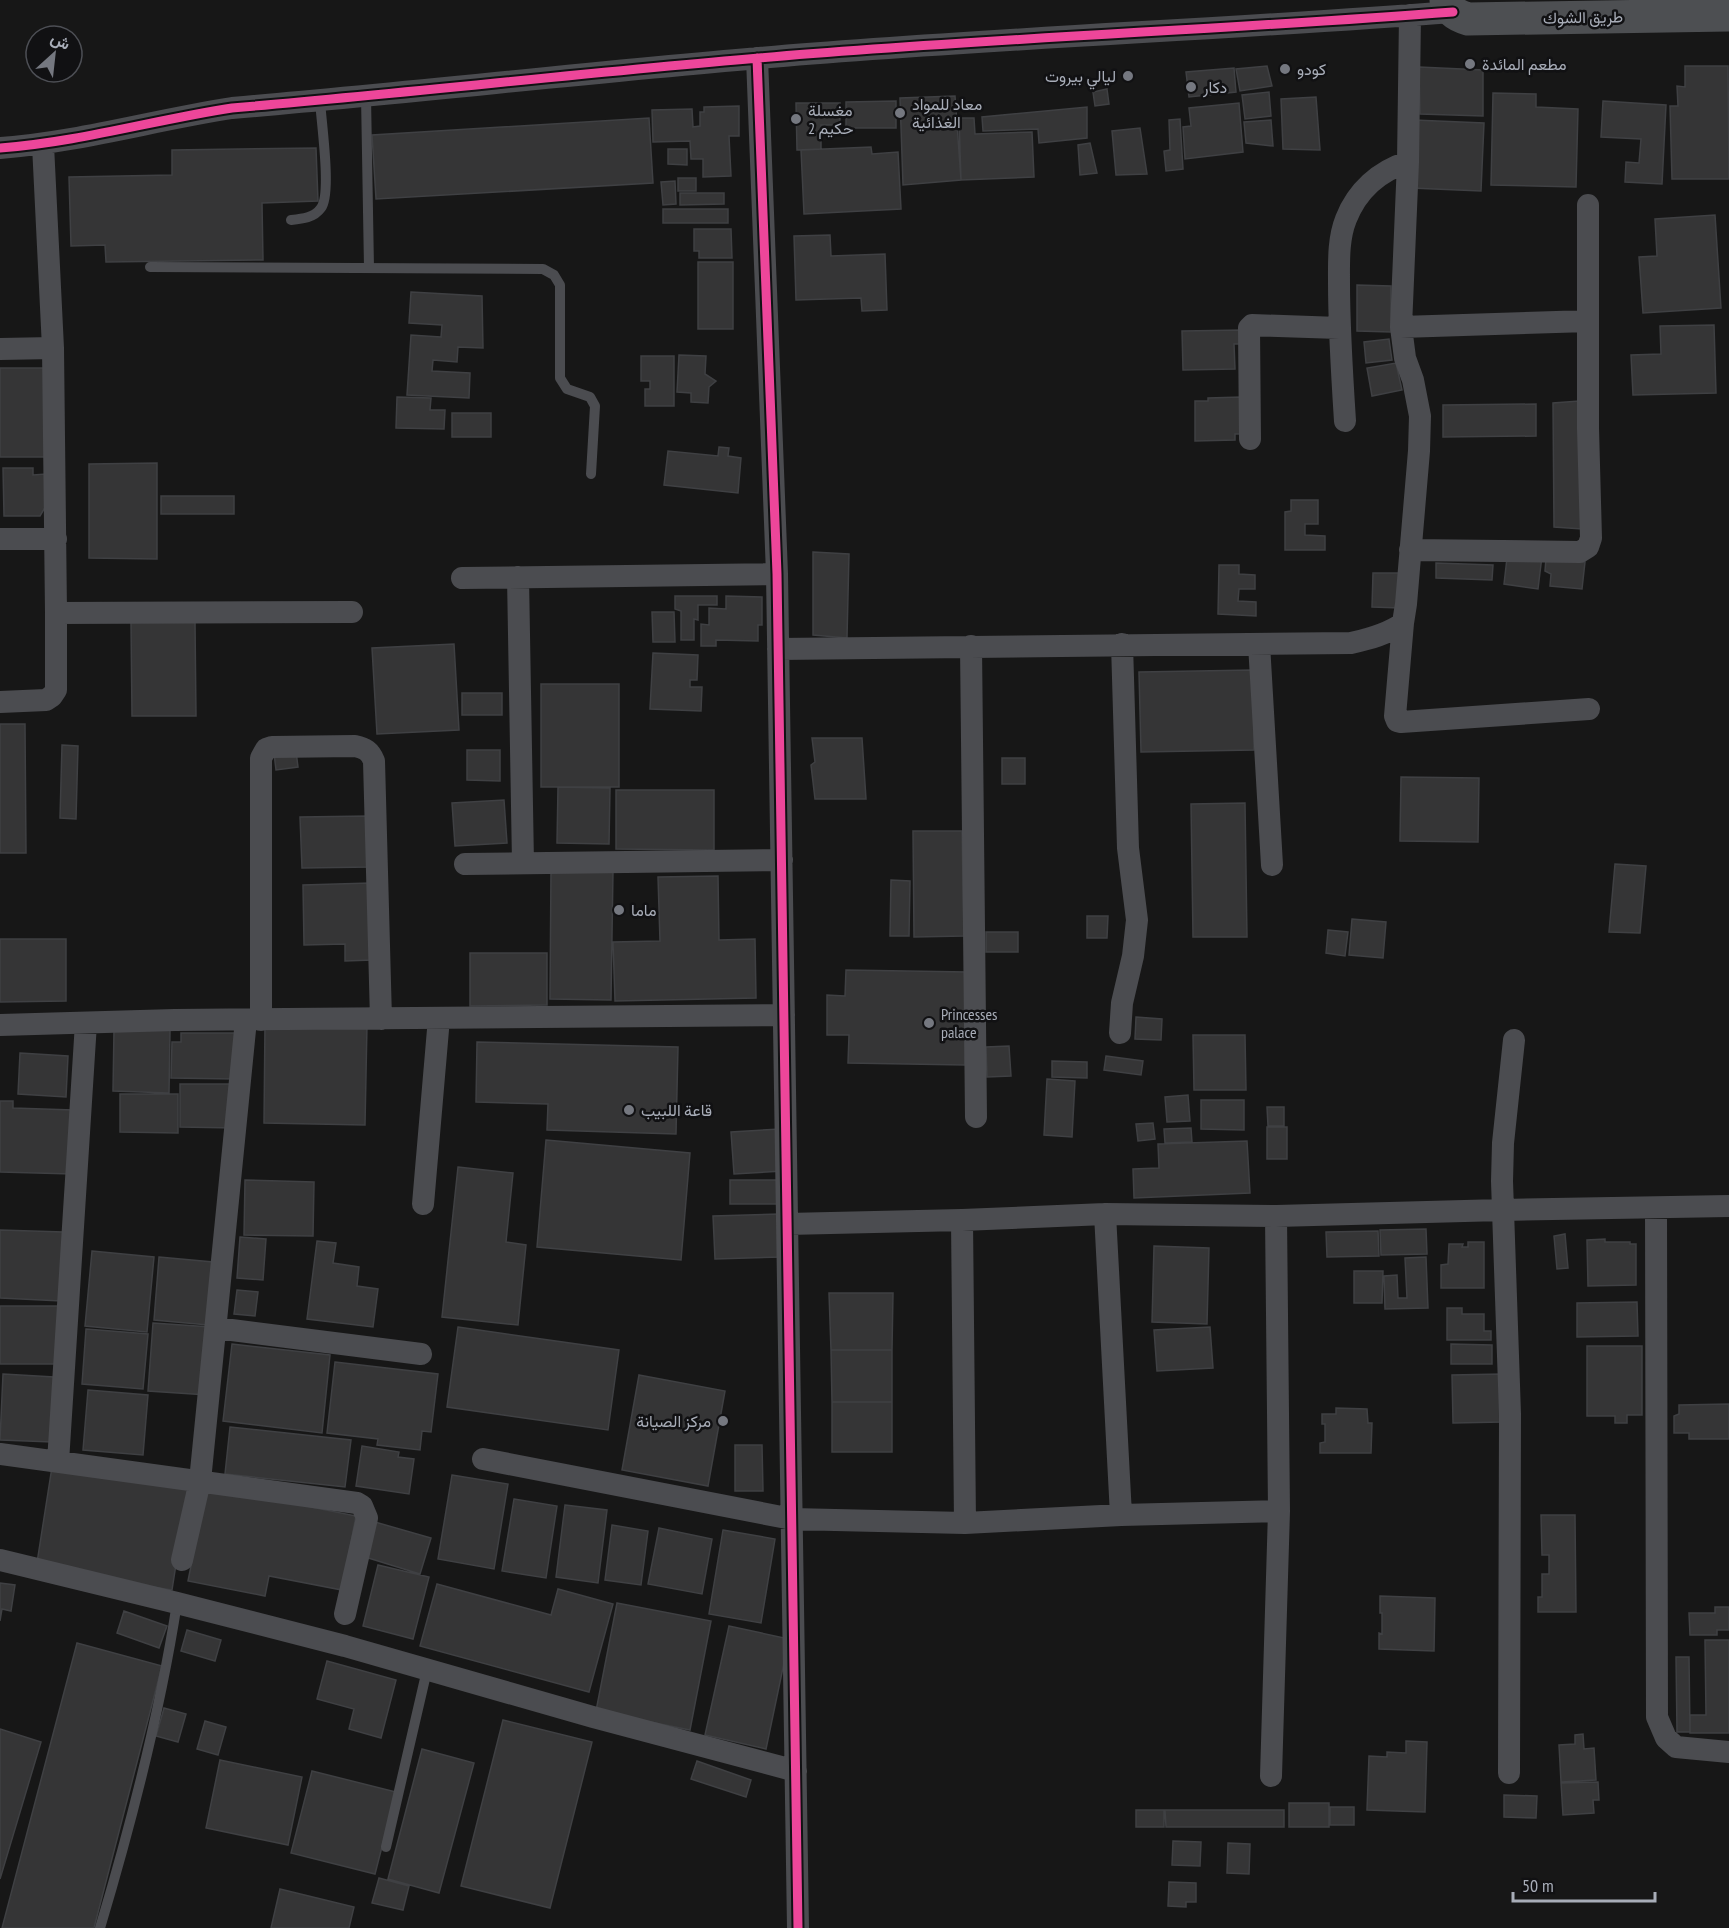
<svg xmlns="http://www.w3.org/2000/svg" width="1729" height="1928" viewBox="0 0 1729 1928" font-family="'PT Sans Narrow',Vazirmatn,sans-serif">
<style>
.building{fill:#353536;stroke:#3f4043;stroke-width:1.5}
.lines{fill:none;stroke-linecap:round;stroke-linejoin:round}
.lane{stroke:#4b4c50;stroke-width:10}
.street{stroke:#4b4c50;stroke-width:22}
.primary{stroke:#4d4f52;stroke-width:33}
.cycleway-casing{stroke:#111113;stroke-width:13}
.cycleway{stroke:#ed469a;stroke-width:9}
.poi-dot{fill:#757880;stroke:#111113;stroke-width:2}
.labels{text-anchor:middle;dominant-baseline:central;stroke-width:5;stroke-linejoin:round;paint-order:stroke}
.street-label{font-size:16px;fill:#a8adb8;stroke:#111113}
.poi-label{font-size:16px;fill:#a8adb8;stroke:#111113;text-anchor:start}
</style>
<rect width="100%" height="100%" fill="#171717"/>
<path class="building" d="M 1267,66 L 1272,86 L 1240,91 L 1236,69 Z
M 1685,66 L 1728,66 L 1729,179 L 1672,179 L 1670,106 L 1678,106 L 1677,86 L 1685,87 Z
M 1419,67 L 1483,70 L 1483,116 L 1420,114 Z
M 1234,68 L 1236,92 L 1189,97 L 1186,72 Z
M 1107,89 L 1109,104 L 1095,106 L 1093,92 Z
M 1269,92 L 1271,116 L 1245,119 L 1242,95 Z
M 1493,93 L 1536,94 L 1536,107 L 1578,109 L 1576,187 L 1491,185 Z
M 955,96 L 961,180 L 903,185 L 900,98 Z
M 1316,97 L 1320,150 L 1283,149 L 1281,99 Z
M 896,101 L 896,128 L 846,128 L 846,102 Z
M 1603,101 L 1666,105 L 1662,184 L 1625,182 L 1626,162 L 1639,163 L 1641,139 L 1601,137 Z
M 796,103 L 840,103 L 840,125 L 821,125 L 821,149 L 797,150 Z
M 1239,103 L 1243,152 L 1185,159 L 1183,127 L 1191,126 L 1189,108 Z
M 739,106 L 739,136 L 729,136 L 731,176 L 703,177 L 703,159 L 691,159 L 690,141 L 653,142 L 652,110 L 692,109 L 693,127 L 700,126 L 700,112 L 704,112 L 704,107 Z
M 1087,107 L 1087,138 L 1039,143 L 1038,129 L 983,131 L 982,117 Z
M 649,118 L 653,183 L 376,199 L 372,135 Z
M 959,118 L 974,118 L 975,134 L 1032,132 L 1034,177 L 961,180 Z
M 1180,119 L 1183,169 L 1166,171 L 1164,151 L 1170,150 L 1169,120 Z
M 1271,120 L 1273,146 L 1246,143 L 1244,122 Z
M 1414,120 L 1484,123 L 1481,191 L 1411,188 Z
M 1140,128 L 1147,174 L 1116,175 L 1112,131 Z
M 1090,143 L 1097,173 L 1080,175 L 1078,145 Z
M 871,147 L 872,154 L 898,152 L 901,209 L 804,214 L 801,150 Z
M 316,148 L 318,201 L 262,203 L 263,260 L 106,262 L 105,245 L 71,246 L 69,177 L 172,175 L 172,150 Z
M 668,149 L 687,149 L 687,165 L 668,164 Z
M 678,178 L 696,178 L 696,191 L 678,191 Z
M 675,181 L 676,204 L 663,205 L 661,182 Z
M 680,193 L 724,193 L 724,204 L 680,205 Z
M 663,209 L 728,209 L 728,223 L 663,223 Z
M 1715,215 L 1721,308 L 1643,313 L 1639,257 L 1657,256 L 1655,219 Z
M 694,229 L 731,229 L 732,258 L 699,258 L 699,251 L 694,251 Z
M 830,235 L 831,256 L 885,254 L 887,310 L 862,311 L 861,298 L 796,300 L 794,236 Z
M 698,262 L 733,262 L 733,329 L 698,329 Z
M 1357,285 L 1391,286 L 1391,332 L 1357,331 Z
M 411,292 L 482,296 L 483,348 L 458,347 L 457,362 L 433,360 L 432,371 L 470,373 L 469,398 L 407,395 L 411,335 L 441,337 L 442,325 L 409,323 Z
M 1714,325 L 1716,393 L 1633,395 L 1631,355 L 1661,354 L 1660,326 Z
M 1244,330 L 1244,344 L 1234,344 L 1235,369 L 1183,370 L 1182,331 Z
M 1389,339 L 1392,360 L 1366,363 L 1364,342 Z
M 679,355 L 706,356 L 705,374 L 716,381 L 709,387 L 708,403 L 691,402 L 691,393 L 677,392 Z
M 641,356 L 674,356 L 674,406 L 645,406 L 645,389 L 650,389 L 650,381 L 641,381 Z
M 1396,363 L 1402,390 L 1372,396 L 1367,368 Z
M 0,368 L 50,368 L 51,457 L 0,457 Z
M 397,397 L 431,398 L 430,410 L 445,410 L 444,429 L 396,428 Z
M 1241,397 L 1242,434 L 1235,434 L 1235,440 L 1195,441 L 1195,401 L 1208,401 L 1208,398 Z
M 1579,401 L 1582,529 L 1554,527 L 1553,403 Z
M 1536,404 L 1536,436 L 1443,437 L 1443,405 Z
M 452,413 L 491,413 L 491,437 L 452,437 Z
M 719,447 L 729,448 L 728,456 L 741,458 L 738,493 L 664,485 L 668,451 L 718,456 Z
M 157,463 L 157,559 L 89,558 L 89,464 Z
M 3,468 L 33,468 L 33,475 L 46,474 L 47,504 L 40,516 L 4,516 Z
M 161,496 L 234,496 L 234,514 L 161,514 Z
M 1291,500 L 1318,500 L 1318,524 L 1305,524 L 1305,535 L 1325,536 L 1325,550 L 1285,550 L 1285,512 L 1291,511 Z
M 813,552 L 849,554 L 847,638 L 813,635 Z
M 1542,556 L 1538,589 L 1504,584 L 1507,558 Z
M 1546,558 L 1585,562 L 1582,589 L 1550,586 L 1551,574 L 1545,571 Z
M 1436,563 L 1493,565 L 1492,580 L 1436,578 Z
M 1219,565 L 1239,565 L 1239,574 L 1255,575 L 1255,589 L 1239,589 L 1238,601 L 1256,602 L 1256,616 L 1218,614 Z
M 1373,573 L 1400,573 L 1400,608 L 1372,607 Z
M 675,596 L 717,596 L 717,605 L 698,605 L 698,620 L 694,619 L 694,640 L 681,640 L 681,611 L 675,609 Z
M 726,596 L 762,597 L 762,625 L 758,625 L 758,641 L 716,640 L 716,646 L 701,646 L 701,624 L 709,625 L 709,608 L 726,609 Z
M 652,612 L 674,612 L 675,642 L 653,642 Z
M 195,621 L 196,716 L 132,716 L 131,622 Z
M 454,644 L 459,730 L 377,734 L 372,648 Z
M 653,653 L 698,655 L 697,680 L 690,680 L 690,687 L 702,687 L 701,711 L 650,709 Z
M 1253,670 L 1254,750 L 1141,752 L 1139,672 Z
M 541,684 L 619,684 L 619,787 L 541,787 Z
M 462,693 L 502,693 L 502,715 L 462,715 Z
M 0,724 L 25,724 L 26,853 L 0,853 Z
M 812,738 L 862,738 L 866,799 L 815,799 L 811,765 L 815,762 Z
M 62,745 L 78,746 L 76,819 L 60,818 Z
M 467,750 L 500,750 L 500,781 L 467,780 Z
M 296,751 L 298,767 L 276,770 L 274,753 Z
M 1002,758 L 1025,758 L 1025,784 L 1002,784 Z
M 1401,777 L 1479,778 L 1478,842 L 1400,841 Z
M 558,787 L 610,788 L 609,844 L 557,843 Z
M 616,790 L 714,790 L 714,850 L 616,849 Z
M 504,800 L 507,843 L 455,846 L 452,803 Z
M 1245,803 L 1247,937 L 1193,937 L 1191,804 Z
M 368,816 L 370,867 L 302,868 L 300,817 Z
M 913,831 L 962,831 L 964,936 L 914,937 Z
M 1615,864 L 1646,866 L 1640,933 L 1609,932 Z
M 551,870 L 613,871 L 611,1000 L 550,999 Z
M 718,876 L 719,940 L 755,939 L 756,998 L 615,1001 L 613,942 L 660,941 L 658,877 Z
M 891,880 L 910,881 L 909,936 L 890,936 Z
M 370,883 L 372,960 L 345,961 L 345,944 L 304,945 L 303,885 Z
M 1087,916 L 1108,916 L 1107,938 L 1087,938 Z
M 1352,919 L 1386,922 L 1383,958 L 1349,955 Z
M 1328,930 L 1348,932 L 1345,956 L 1326,953 Z
M 986,932 L 1018,932 L 1018,952 L 986,952 Z
M 0,939 L 66,939 L 66,1001 L 0,1002 Z
M 470,953 L 547,953 L 547,1005 L 470,1006 Z
M 846,970 L 967,972 L 965,1065 L 848,1063 L 849,1035 L 827,1035 L 827,995 L 845,996 Z
M 1136,1017 L 1162,1019 L 1161,1040 L 1135,1039 Z
M 265,1023 L 367,1025 L 365,1125 L 264,1123 Z
M 114,1029 L 170,1030 L 169,1093 L 113,1091 Z
M 181,1033 L 236,1033 L 235,1079 L 171,1078 L 172,1042 L 181,1042 Z
M 1193,1035 L 1245,1035 L 1246,1090 L 1194,1090 Z
M 477,1042 L 678,1047 L 676,1134 L 547,1130 L 548,1104 L 476,1102 Z
M 1009,1046 L 1011,1076 L 987,1077 L 986,1047 Z
M 20,1053 L 68,1056 L 66,1097 L 18,1094 Z
M 1106,1056 L 1143,1061 L 1141,1075 L 1104,1070 Z
M 1052,1061 L 1087,1062 L 1087,1078 L 1052,1077 Z
M 1047,1079 L 1075,1081 L 1072,1137 L 1044,1135 Z
M 180,1084 L 235,1084 L 235,1128 L 180,1127 Z
M 120,1094 L 178,1094 L 178,1133 L 120,1132 Z
M 1188,1095 L 1190,1121 L 1167,1122 L 1165,1097 Z
M 1201,1100 L 1244,1100 L 1244,1130 L 1201,1129 Z
M 0,1101 L 13,1101 L 13,1108 L 73,1110 L 72,1174 L 0,1172 Z
M 1267,1107 L 1284,1107 L 1284,1126 L 1268,1126 Z
M 1153,1123 L 1155,1139 L 1138,1141 L 1136,1124 Z
M 1267,1127 L 1287,1127 L 1287,1159 L 1267,1159 Z
M 1191,1128 L 1192,1142 L 1165,1143 L 1164,1129 Z
M 780,1129 L 783,1171 L 734,1174 L 731,1132 Z
M 546,1140 L 690,1153 L 681,1260 L 537,1247 Z
M 1247,1141 L 1250,1193 L 1134,1198 L 1133,1169 L 1159,1168 L 1158,1144 Z
M 458,1167 L 513,1173 L 506,1242 L 526,1245 L 518,1325 L 442,1317 Z
M 245,1180 L 314,1182 L 313,1236 L 244,1235 Z
M 730,1180 L 780,1180 L 780,1204 L 730,1204 Z
M 779,1214 L 781,1257 L 715,1259 L 713,1216 Z
M 1426,1229 L 1427,1254 L 1381,1255 L 1380,1230 Z
M 0,1230 L 63,1232 L 61,1301 L 0,1298 Z
M 1378,1231 L 1379,1256 L 1327,1257 L 1326,1232 Z
M 1565,1234 L 1568,1268 L 1557,1269 L 1554,1236 Z
M 240,1237 L 266,1239 L 263,1280 L 237,1278 Z
M 1605,1239 L 1605,1242 L 1630,1242 L 1630,1244 L 1636,1244 L 1636,1285 L 1588,1286 L 1587,1240 Z
M 317,1241 L 336,1243 L 333,1263 L 359,1267 L 357,1286 L 378,1289 L 373,1327 L 307,1319 Z
M 1468,1242 L 1484,1242 L 1484,1288 L 1441,1288 L 1441,1265 L 1448,1264 L 1449,1244 L 1463,1244 L 1462,1247 L 1468,1247 Z
M 1154,1246 L 1209,1248 L 1207,1324 L 1152,1322 Z
M 92,1251 L 154,1257 L 147,1332 L 85,1326 Z
M 159,1257 L 213,1262 L 208,1325 L 154,1320 Z
M 1426,1257 L 1428,1308 L 1385,1309 L 1384,1276 L 1397,1275 L 1398,1298 L 1407,1298 L 1405,1258 Z
M 1354,1271 L 1383,1271 L 1382,1303 L 1354,1303 Z
M 237,1290 L 258,1292 L 255,1316 L 234,1314 Z
M 829,1293 L 893,1293 L 892,1350 L 831,1350 Z
M 1637,1302 L 1638,1336 L 1577,1337 L 1577,1303 Z
M 0,1306 L 58,1306 L 58,1364 L 0,1364 Z
M 1447,1308 L 1462,1308 L 1462,1314 L 1484,1314 L 1484,1331 L 1491,1331 L 1491,1340 L 1447,1340 Z
M 153,1323 L 211,1327 L 207,1395 L 148,1391 Z
M 458,1327 L 619,1350 L 608,1430 L 447,1407 Z
M 1210,1327 L 1213,1368 L 1157,1371 L 1154,1330 Z
M 86,1329 L 148,1334 L 143,1389 L 82,1384 Z
M 232,1344 L 330,1355 L 322,1433 L 223,1421 Z
M 1451,1344 L 1492,1345 L 1492,1364 L 1451,1364 Z
M 1587,1346 L 1642,1346 L 1642,1415 L 1627,1415 L 1627,1423 L 1615,1423 L 1615,1416 L 1587,1416 Z
M 831,1350 L 892,1350 L 892,1402 L 832,1402 Z
M 335,1362 L 438,1374 L 431,1432 L 422,1431 L 420,1450 L 377,1445 L 378,1439 L 327,1433 Z
M 3,1374 L 54,1377 L 52,1442 L 0,1440 Z
M 1501,1374 L 1502,1422 L 1453,1423 L 1452,1375 Z
M 639,1375 L 725,1391 L 708,1486 L 622,1470 Z
M 88,1390 L 148,1395 L 143,1455 L 83,1450 Z
M 832,1402 L 892,1402 L 892,1452 L 832,1452 Z
M 1729,1404 L 1729,1439 L 1689,1439 L 1689,1433 L 1674,1433 L 1674,1416 L 1679,1414 L 1679,1405 Z
M 1336,1408 L 1367,1409 L 1368,1423 L 1372,1423 L 1371,1453 L 1320,1453 L 1320,1443 L 1325,1442 L 1325,1424 L 1322,1424 L 1322,1414 L 1336,1414 Z
M 230,1427 L 351,1440 L 345,1487 L 225,1474 Z
M 735,1445 L 762,1445 L 763,1491 L 735,1491 Z
M 362,1446 L 399,1452 L 398,1457 L 414,1459 L 409,1494 L 356,1486 Z
M 52,1467 L 188,1488 L 172,1590 L 36,1569 Z
M 452,1475 L 508,1484 L 494,1569 L 438,1559 Z
M 207,1486 L 356,1516 L 342,1590 L 269,1576 L 265,1596 L 188,1581 Z
M 514,1499 L 557,1506 L 546,1578 L 502,1571 Z
M 565,1505 L 607,1510 L 598,1583 L 556,1577 Z
M 1541,1515 L 1575,1515 L 1576,1612 L 1538,1612 L 1538,1597 L 1542,1597 L 1542,1574 L 1549,1574 L 1549,1555 L 1542,1555 Z
M 375,1522 L 431,1538 L 420,1574 L 365,1557 Z
M 612,1525 L 648,1531 L 641,1585 L 605,1580 Z
M 659,1528 L 712,1539 L 702,1594 L 648,1584 Z
M 723,1530 L 775,1539 L 761,1623 L 709,1614 Z
M 378,1565 L 429,1577 L 413,1639 L 363,1626 Z
M 0,1583 L 15,1585 L 11,1611 L 2,1609 L 0,1621 Z
M 437,1584 L 551,1615 L 558,1589 L 613,1604 L 589,1692 L 420,1646 Z
M 1380,1596 L 1435,1598 L 1434,1651 L 1379,1649 L 1379,1633 L 1382,1634 L 1382,1613 L 1380,1613 Z
M 617,1603 L 711,1621 L 690,1730 L 596,1711 Z
M 1715,1607 L 1729,1607 L 1729,1630 L 1717,1630 L 1717,1635 L 1690,1635 L 1689,1613 L 1715,1613 Z
M 124,1611 L 167,1626 L 159,1648 L 117,1633 Z
M 729,1626 L 789,1639 L 766,1749 L 705,1735 Z
M 187,1630 L 221,1640 L 215,1661 L 181,1651 Z
M 1705,1640 L 1729,1640 L 1729,1733 L 1690,1733 L 1690,1715 L 1706,1715 Z
M 77,1643 L 162,1666 L 94,1928 L 2,1928 Z
M 1676,1657 L 1689,1657 L 1690,1732 L 1677,1732 Z
M 327,1661 L 396,1680 L 381,1738 L 349,1729 L 354,1709 L 317,1699 Z
M 164,1708 L 186,1714 L 178,1742 L 156,1736 Z
M 503,1720 L 592,1742 L 550,1908 L 461,1886 Z
M 205,1721 L 226,1727 L 218,1755 L 197,1749 Z
M 0,1729 L 41,1742 L 0,1879 Z
M 1583,1734 L 1584,1749 L 1594,1748 L 1596,1780 L 1561,1782 L 1559,1745 L 1575,1744 L 1575,1735 Z
M 1406,1741 L 1427,1742 L 1425,1812 L 1367,1810 L 1369,1756 L 1387,1757 L 1387,1752 L 1406,1753 Z
M 422,1749 L 474,1763 L 439,1893 L 388,1879 Z
M 220,1760 L 302,1777 L 288,1845 L 206,1828 Z
M 697,1761 L 751,1780 L 746,1797 L 691,1779 Z
M 312,1771 L 396,1792 L 375,1874 L 291,1853 Z
M 1598,1782 L 1599,1800 L 1593,1800 L 1594,1813 L 1563,1815 L 1561,1783 Z
M 1504,1795 L 1537,1796 L 1536,1818 L 1504,1817 Z
M 1289,1803 L 1329,1803 L 1329,1827 L 1289,1827 Z
M 1330,1807 L 1354,1807 L 1354,1825 L 1330,1825 Z
M 1136,1810 L 1164,1810 L 1164,1827 L 1136,1827 Z
M 1165,1810 L 1284,1810 L 1284,1827 L 1166,1827 Z
M 1173,1841 L 1201,1842 L 1200,1866 L 1172,1865 Z
M 1228,1843 L 1250,1844 L 1249,1874 L 1227,1873 Z
M 379,1878 L 409,1886 L 403,1910 L 372,1903 Z
M 1169,1882 L 1196,1883 L 1196,1902 L 1186,1902 L 1186,1907 L 1168,1906 Z
M 280,1889 L 354,1907 L 349,1928 L 271,1928 Z"/>
<g class="lines">
<path class="lane" d="M 366,96 L 369,268
M 291,220 C 302,219 314,218 321,208 C 332,194 321,121 320,100
M 150,267 L 543,269 L 554,275 L 560,285 L 560,378 L 567,389 L 590,397 L 595,406 L 591,474
M 386,1847 L 427,1670
M 100,1928 C 132,1821 160,1713 177,1603"/>
<path class="street" d="M 757,58 L 777,574 L 798,1928
M 0,148 C 79,142 154,120 232,108 C 408,93 583,73 759,58 C 990,38 1221,30 1453,12
M 1401,327 L 1588,321
M 0,349 L 53,348
M 1345,421 C 1342,375 1339,329 1339,283 C 1339,262 1338,239 1346,219 C 1357,191 1379,171 1408,162
M 1250,439 L 1249,328 L 1252,325 L 1339,328
M 0,539 L 56,539
M 1410,550 L 1580,552 L 1588,547 L 1591,538 L 1588,428 L 1588,205
M 518,577 L 523,863
M 462,578 L 777,574
M 56,613 L 352,612
M 1403,623 L 1395,716 L 1397,721 L 1401,722 L 1589,709
M 1259,644 L 1272,865
M 971,646 L 976,1117
M 778,649 L 1351,643 C 1369,639 1388,634 1403,623 L 1406,604 L 1419,451 L 1420,416 L 1413,380 L 1405,358 L 1401,327 L 1408,162 L 1410,15
M 0,702 L 46,700 L 52,696 L 56,690 L 56,613 L 53,348 L 43,145
M 465,864 L 782,860
M 261,1020 L 261,758 L 266,749 L 272,747 L 355,746 C 365,748 370,751 374,761 L 381,1019
M 0,1025 L 175,1020 L 784,1015
M 1120,1033 L 1122,1003 L 1133,956 L 1137,920 L 1128,848 L 1122,644
M 423,1204 L 439,1018
M 1656,1208 L 1657,1717 L 1666,1738 L 1676,1747 L 1729,1752
M 1105,1214 L 1121,1515
M 962,1220 L 965,1523
M 787,1224 L 962,1220 L 1105,1214 L 1276,1216 L 1502,1210 L 1729,1206
M 216,1328 L 421,1354
M 0,1454 L 357,1503 L 362,1506 L 367,1518 L 345,1614
M 483,1459 L 792,1519 L 965,1523 L 1121,1515 L 1279,1511
M 58,1462 L 86,1023
M 0,1560 L 177,1603 L 345,1646 L 593,1717 L 796,1771
M 182,1560 L 200,1481 L 246,1020
M 1509,1773 L 1510,1414 L 1502,1181 L 1503,1143 L 1514,1040
M 1271,1776 L 1279,1511 L 1276,1216"/>
<path class="primary" d="M 1446,0 C 1449,11 1457,16 1468,19 L 1729,15"/>
<defs>
<path id="cycleway" d="M 757,58 L 777,574 L 798,1928
M 0,148 C 79,142 154,120 232,108 C 408,93 583,73 759,58 C 990,38 1221,30 1453,12"/>
</defs>
<use href="#cycleway" class="cycleway-casing"/>
<use href="#cycleway" class="cycleway"/>
</g>
<g class="poi-dot">
<circle cx="1470" cy="64" r="6"/>
<circle cx="1285" cy="69" r="6"/>
<circle cx="1128" cy="76" r="6"/>
<circle cx="1191" cy="87" r="6"/>
<circle cx="900" cy="113" r="6"/>
<circle cx="796" cy="119" r="6"/>
<circle cx="619" cy="910" r="6"/>
<circle cx="929" cy="1023" r="6"/>
<circle cx="629" cy="1110" r="6"/>
<circle cx="723" cy="1421" r="6"/>
</g>
<g class="labels">
<g class="street-label">
<text transform="translate(1583 17) rotate(-1)">طريق الشوك</text>
</g>
<g class="poi-label">
<text x="1482" y="64">مطعم المائدة</text>
<text x="1297" y="69">كودو</text>
<text x="1116" y="76" text-anchor="end">ليالي بيروت</text>
<text x="1203" y="87">دكار</text>
<text x="912" y="104">معاد للمواد<tspan x="912" dy="18">الغذائية</tspan></text>
<text x="808" y="110">مغسلة<tspan x="808" dy="18">حكيم 2</tspan></text>
<text x="631" y="910">ماما</text>
<text x="941" y="1014">Princesses<tspan x="941" dy="18">palace</tspan></text>
<text x="641" y="1110">قاعة اللبيب</text>
<text x="711" y="1421" text-anchor="end">مركز الصيانة</text>
</g>
</g>
<g transform="translate(54 54) rotate(27)"><circle r="28" fill="#111113" stroke="#4d4f55" stroke-width="1.5"/>
<path d="M0-4.5L10 22L0 15L-10 22Z" fill="#757880"/>
<text y="-9" font-size="16" font-weight="bold" text-anchor="middle" fill="#a8adb8">ش</text>
</g>
<path d="M1513 1892v9h142v-9" fill="none" stroke="#a8adb8" stroke-width="3"/>
<text x="1522" y="1892" font-size="18" fill="#a8adb8" stroke="#111113" stroke-width="4.5" paint-order="stroke">50 m</text>
</svg>
